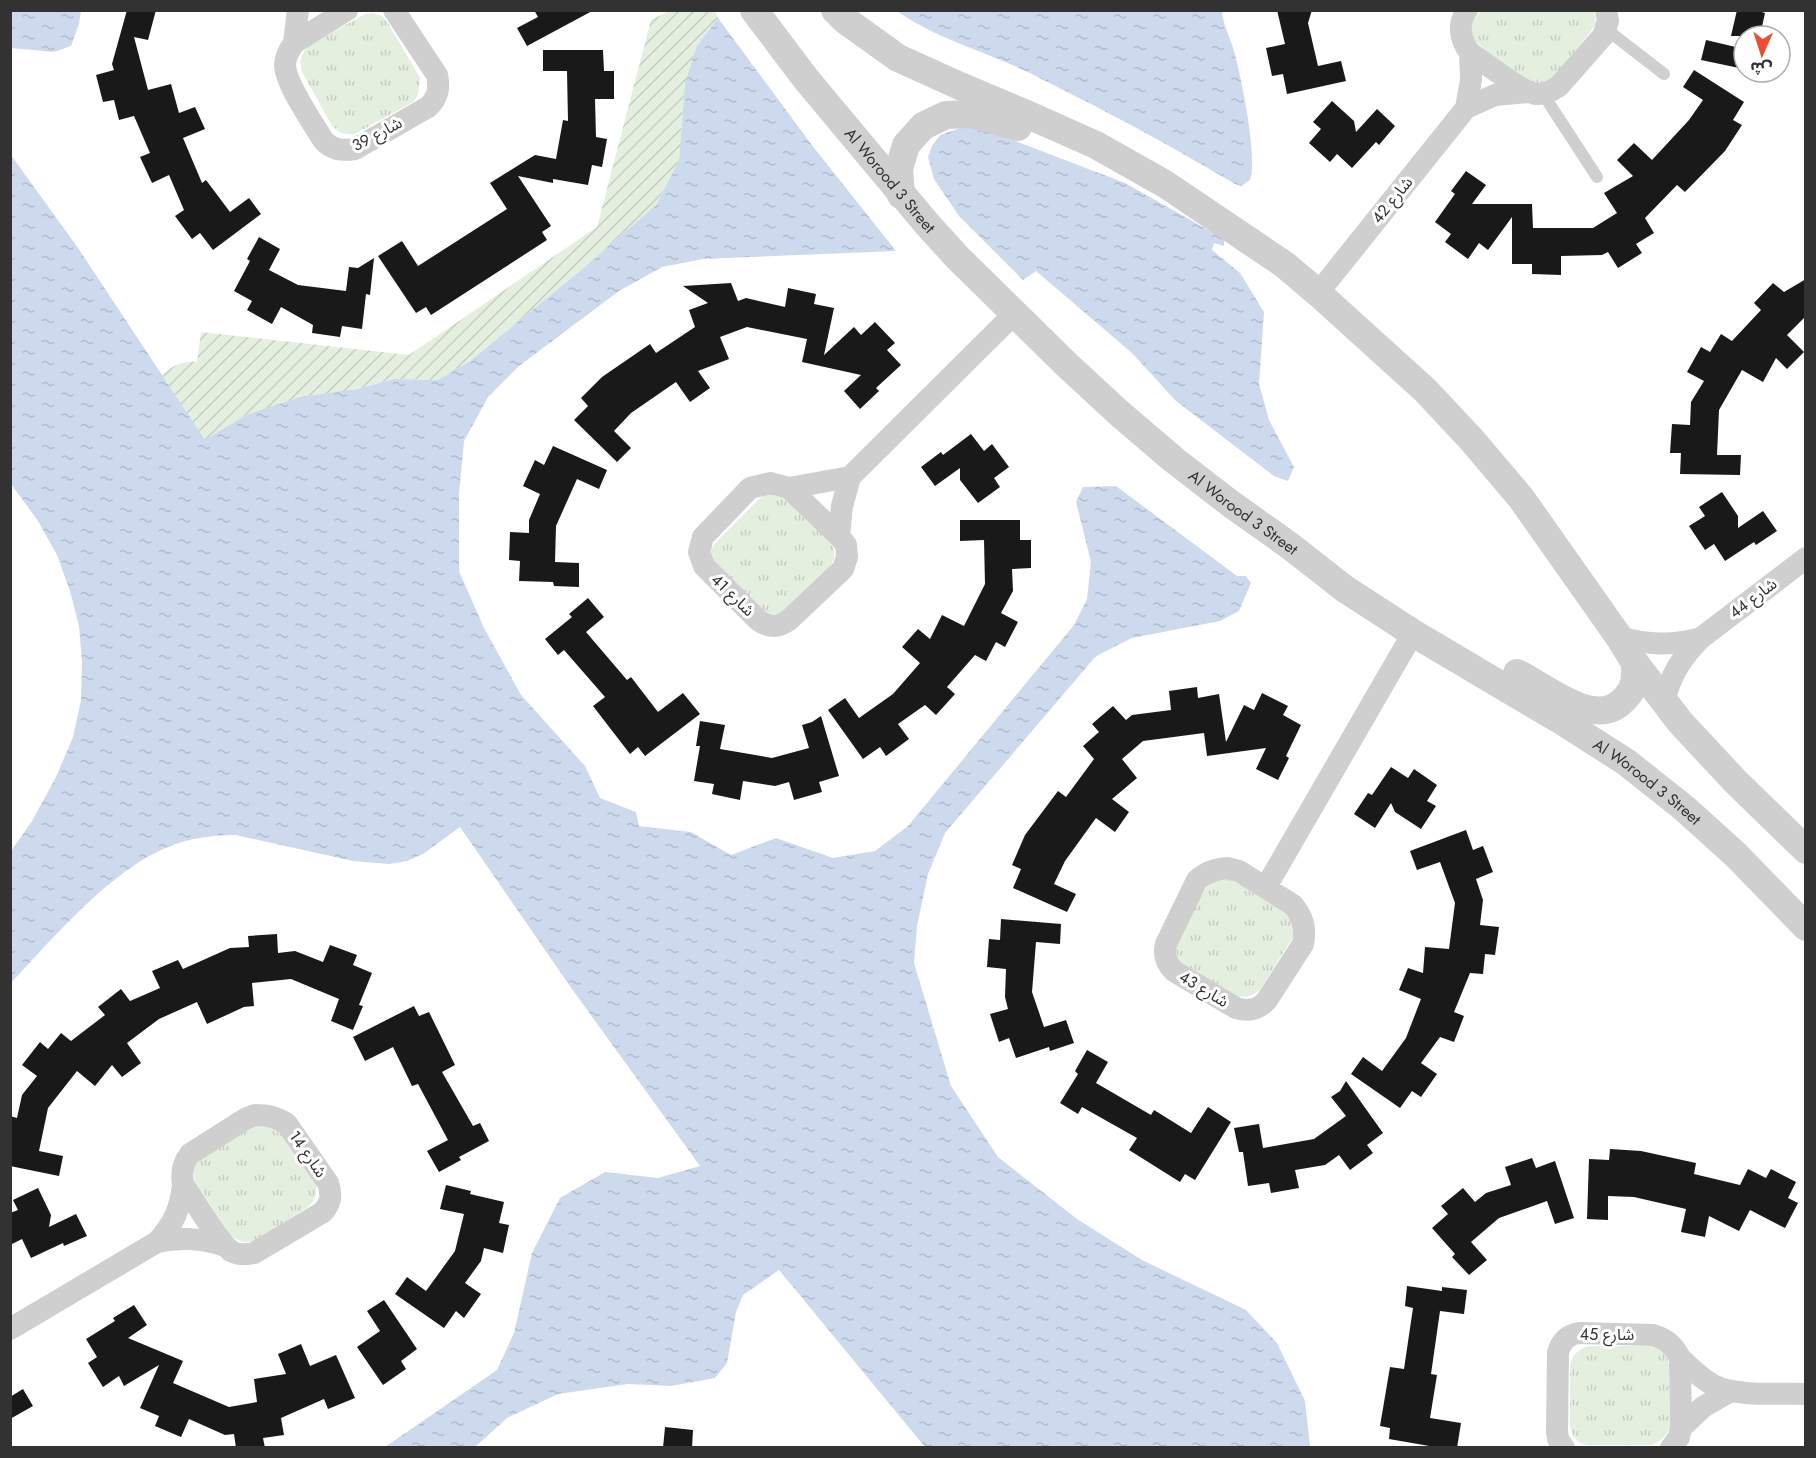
<svg xmlns="http://www.w3.org/2000/svg" width="1816" height="1458" viewBox="0 0 1816 1458" font-family="Jost,'Noto Sans Arabic',sans-serif">
<style>
.park{fill:url(#park-tufts)}
.garden{fill:url(#garden-furrows)}
.water{fill:url(#water-ripples)}
.building{fill:#191919}
.lines{fill:none;stroke-linecap:round;stroke-linejoin:round}
.service{stroke:#cfcfcf;stroke-width:12}
.minor{stroke:#cfcfcf;stroke-width:22}
.tertiary{stroke:#cfcfcf;stroke-width:28}
.labels{text-anchor:middle;dominant-baseline:central;stroke-width:6;stroke-linejoin:round;paint-order:stroke}
.street-label{font-size:16px;fill:#323232;stroke:#fff}
</style>
<defs>
<pattern id="park-tufts" width="24" height="20" patternUnits="userSpaceOnUse" patternTransform="scale(1.5)"><rect width="24" height="20" fill="#e5efe0"/><path d="M3 7l-1-3M5 7V3M7 7l1-3M15 17l-1-3M17 17v-4M19 17l1-3" fill="none" stroke="#c5cdc1"/></pattern>
<pattern id="garden-furrows" width="10" height="10" patternUnits="userSpaceOnUse" patternTransform="scale(1.5)"><rect width="10" height="10" fill="#e5efe0"/><path d="M-1 1l2-2M0 10L10 0M9 11l2-2" fill="none" stroke="#c5cdc1"/></pattern>
<pattern id="water-ripples" width="26" height="14" patternUnits="userSpaceOnUse" patternTransform="scale(1.5)"><rect width="26" height="14" fill="#cddaee"/><path d="M2 4q2-2 4 0t4 0M15 11q2-2 4 0t4 0" fill="none" stroke="#b0bccd"/></pattern>
</defs>
<rect width="100%" height="100%" fill="#fff"/>
<path class="park" d="M 1594,10 L 1596,23 L 1591,31 L 1554,78 L 1547,84 L 1527,83 L 1476,42 C 1468,29 1472,22 1481,11 Z
M 373,13 L 382,16 L 388,23 L 420,78 L 418,95 L 413,102 L 355,134 C 344,135 338,133 331,124 L 302,72 C 299,61 301,55 308,46 L 365,14 Z
M 766,494 L 776,494 L 786,498 L 831,543 C 836,554 836,559 829,568 L 785,613 L 769,616 L 710,558 L 711,550 L 716,542 L 759,499 Z
M 1234,878 L 1294,918 L 1293,937 L 1260,990 C 1252,996 1246,998 1236,996 L 1179,961 L 1174,954 L 1176,936 L 1208,885 L 1214,879 Z
M 255,1123 L 279,1128 L 316,1184 C 317,1195 315,1200 308,1207 L 257,1240 C 246,1244 239,1242 230,1235 L 195,1181 L 193,1173 L 195,1164 Z
M 1588,1346 L 1653,1346 C 1664,1350 1667,1354 1669,1365 L 1670,1428 C 1665,1437 1661,1441 1652,1445 L 1585,1445 C 1575,1441 1572,1436 1570,1425 L 1570,1365 C 1573,1354 1578,1350 1588,1346 Z"/>
<path class="garden" d="M 669,11 L 715,11 L 718,18 L 696,47 L 685,83 L 679,160 L 656,205 L 581,270 L 470,361 L 438,380 L 393,379 L 358,389 L 246,415 L 205,441 L 162,375 C 174,365 181,361 197,362 L 201,332 L 409,355 L 597,227 L 651,20 Z"/>
<path class="water" d="M 11,10 L 81,10 L 81,11 L 79,24 L 71,46 L 54,52 L 11,48 Z
M 897,11 L 1222,11 C 1223,25 1230,37 1234,51 C 1241,76 1258,158 1250,180 L 1241,186 L 1235,184 C 1181,152 1127,122 1071,94 C 1053,85 1035,75 1017,67 C 977,49 934,37 897,11 Z
M 718,18 L 811,144 L 896,251 L 703,259 L 662,267 L 619,291 L 519,366 L 488,397 L 464,441 L 459,494 L 459,571 L 484,628 L 521,695 L 585,766 L 600,798 L 636,812 L 639,826 L 691,832 L 731,855 L 776,838 L 833,858 L 875,851 L 908,826 L 1074,625 L 1087,599 L 1091,562 L 1076,502 L 1083,487 L 1116,486 L 1237,576 L 1246,576 L 1251,583 L 1239,611 L 1220,621 L 1132,638 L 1096,656 L 945,833 L 928,874 L 917,926 L 914,963 L 951,1086 L 998,1157 L 1077,1219 L 1142,1260 L 1246,1310 L 1277,1343 L 1305,1401 L 1310,1447 L 925,1447 L 779,1270 L 743,1295 L 736,1312 L 727,1363 L 715,1378 L 671,1386 L 628,1384 L 558,1394 L 507,1418 L 475,1447 L 385,1447 L 497,1370 L 514,1333 L 532,1253 L 560,1198 L 605,1172 L 658,1178 L 700,1166 L 572,989 L 460,827 L 423,854 L 407,861 L 389,864 L 353,861 L 236,835 C 213,835 189,838 168,847 C 112,869 52,939 11,983 L 11,851 L 32,821 L 56,777 L 73,737 L 81,700 L 82,661 L 79,626 L 70,591 L 57,555 L 38,521 L 11,484 L 11,155 L 78,248 L 205,440 L 246,415 L 300,397 L 358,389 L 393,379 L 438,380 L 470,361 L 581,270 L 656,205 L 679,160 L 685,83 L 696,47 Z
M 963,127 L 978,128 L 1013,140 L 1125,183 L 1224,239 L 1224,246 L 1214,243 L 1212,250 L 1240,273 L 1264,312 L 1259,384 L 1269,420 L 1294,467 L 1288,481 L 1274,476 L 1176,401 L 1132,353 L 1036,271 L 1023,280 L 959,216 L 934,179 L 928,157 L 932,146 L 940,135 Z"/>
<path class="building" d="M 127,10 L 156,10 L 148,40 L 134,37 L 148,90 L 171,84 L 179,113 L 195,107 L 205,129 L 183,138 L 202,183 L 206,180 L 230,212 L 249,198 L 261,214 L 213,250 L 200,233 L 192,239 L 175,216 L 184,210 L 169,175 L 152,183 L 140,157 L 150,153 L 134,116 L 119,120 L 114,100 L 103,102 L 96,75 L 114,70 L 112,64 Z
M 534,10 L 594,10 L 527,46 L 517,28 L 538,17 Z
M 1277,10 L 1312,10 L 1308,23 L 1318,66 L 1341,61 L 1346,81 L 1287,94 L 1283,74 L 1272,76 L 1266,48 L 1285,44 Z
M 1737,10 L 1755,10 L 1765,13 L 1760,36 L 1731,36 Z
M 1706,40 L 1744,49 L 1744,69 L 1701,60 Z
M 543,50 L 603,50 L 604,71 L 614,71 L 614,99 L 595,99 L 596,137 L 607,139 L 602,167 L 592,165 L 588,185 L 553,179 L 553,183 L 518,176 L 551,226 L 542,232 L 547,240 L 431,315 L 426,307 L 416,313 L 378,256 L 402,241 L 418,266 L 507,209 L 490,183 L 535,155 L 556,159 L 563,120 L 568,121 L 567,71 L 543,71 Z
M 1694,70 L 1744,102 L 1733,120 L 1742,125 L 1725,151 L 1685,192 L 1677,185 L 1645,218 L 1654,233 L 1636,244 L 1642,253 L 1618,268 L 1608,252 L 1602,255 L 1561,256 L 1561,275 L 1532,274 L 1532,264 L 1512,264 L 1512,217 L 1488,250 L 1479,243 L 1468,259 L 1445,242 L 1451,234 L 1435,222 L 1455,194 L 1451,191 L 1466,171 L 1486,185 L 1472,204 L 1532,204 L 1533,228 L 1593,228 L 1617,213 L 1604,193 L 1633,176 L 1617,160 L 1634,143 L 1652,160 L 1689,120 L 1703,100 L 1683,87 Z
M 1332,101 L 1354,121 L 1356,132 L 1377,109 L 1395,126 L 1379,145 L 1376,142 L 1352,168 L 1337,154 L 1330,162 L 1309,143 L 1321,129 L 1313,122 Z
M 259,237 L 280,249 L 269,270 L 298,285 L 346,291 L 349,267 L 358,268 L 374,258 L 370,295 L 366,294 L 362,329 L 342,326 L 340,337 L 312,333 L 313,325 L 281,307 L 272,324 L 247,310 L 252,301 L 234,291 L 250,261 L 247,259 Z
M 1806,279 L 1806,316 L 1787,335 L 1804,352 L 1787,369 L 1776,358 L 1763,382 L 1742,370 L 1719,410 L 1717,455 L 1741,455 L 1740,475 L 1680,474 L 1681,453 L 1670,453 L 1672,424 L 1690,425 L 1691,402 L 1704,381 L 1687,372 L 1701,347 L 1710,352 L 1721,334 L 1732,341 L 1761,310 L 1754,303 L 1773,283 L 1784,292 Z
M 731,283 L 738,301 L 746,298 L 785,307 L 788,288 L 816,294 L 814,304 L 834,308 L 824,355 L 854,327 L 861,335 L 875,322 L 895,343 L 887,350 L 901,365 L 876,388 L 879,391 L 860,409 L 844,391 L 861,375 L 802,362 L 807,339 L 747,327 L 720,337 L 729,359 L 698,371 L 710,388 L 690,402 L 676,382 L 631,413 L 614,431 L 631,448 L 617,462 L 574,420 L 588,406 L 581,398 L 602,377 L 650,344 L 656,353 L 695,327 L 689,310 L 708,303 L 683,286 Z
M 971,434 L 984,451 L 992,444 L 1009,467 L 994,478 L 1000,487 L 978,503 L 960,480 L 960,468 L 935,486 L 921,467 L 941,452 L 943,455 Z
M 553,446 L 607,470 L 599,489 L 577,479 L 556,526 L 555,562 L 579,563 L 579,587 L 554,586 L 553,582 L 519,581 L 520,561 L 509,560 L 510,532 L 529,533 L 529,520 L 540,494 L 523,486 L 535,460 L 544,465 Z
M 1722,492 L 1738,516 L 1738,528 L 1763,511 L 1777,531 L 1756,545 L 1754,542 L 1725,561 L 1714,544 L 1705,550 L 1689,526 L 1705,516 L 1699,507 Z
M 960,520 L 1020,520 L 1020,540 L 1031,540 L 1031,568 L 1012,569 L 1013,591 L 1001,613 L 1018,622 L 1005,647 L 996,642 L 986,661 L 975,655 L 947,687 L 955,694 L 936,715 L 925,705 L 898,724 L 909,739 L 886,756 L 880,747 L 863,759 L 828,710 L 845,698 L 859,718 L 893,694 L 920,663 L 902,647 L 918,629 L 930,639 L 942,615 L 964,626 L 985,584 L 984,540 L 960,541 Z
M 588,598 L 604,617 L 586,632 L 627,680 L 631,677 L 658,712 L 683,693 L 700,714 L 645,756 L 638,747 L 630,754 L 593,706 L 605,697 L 564,650 L 558,655 L 545,639 L 572,617 L 569,614 Z
M 1197,687 L 1198,698 L 1219,694 L 1226,742 L 1244,705 L 1254,710 L 1262,693 L 1288,706 L 1283,715 L 1301,725 L 1286,756 L 1289,758 L 1278,780 L 1256,769 L 1266,748 L 1207,756 L 1204,733 L 1143,741 L 1122,759 L 1137,778 L 1112,799 L 1129,812 L 1115,832 L 1096,818 L 1065,861 L 1054,884 L 1076,894 L 1067,912 L 1013,888 L 1021,869 L 1012,865 L 1025,835 L 1058,791 L 1066,797 L 1094,759 L 1083,746 L 1099,732 L 1092,724 L 1113,706 L 1126,720 L 1132,715 L 1171,710 L 1169,691 Z
M 821,716 L 839,776 L 819,782 L 822,792 L 794,800 L 789,782 L 775,786 L 743,781 L 740,800 L 712,794 L 714,784 L 694,781 L 700,746 L 696,746 L 700,721 L 725,725 L 720,749 L 772,758 L 809,748 L 802,725 L 812,722 Z
M 1391,767 L 1408,778 L 1414,769 L 1437,785 L 1427,801 L 1436,806 L 1421,829 L 1395,812 L 1391,803 L 1375,828 L 1354,814 L 1368,793 L 1372,795 Z
M 1466,830 L 1473,850 L 1483,846 L 1493,872 L 1476,879 L 1483,900 L 1480,925 L 1499,927 L 1495,955 L 1485,954 L 1483,974 L 1470,973 L 1454,1012 L 1464,1016 L 1454,1042 L 1440,1037 L 1421,1063 L 1437,1074 L 1421,1097 L 1412,1091 L 1400,1108 L 1351,1074 L 1363,1057 L 1382,1071 L 1406,1038 L 1421,999 L 1399,990 L 1408,968 L 1423,973 L 1425,947 L 1449,949 L 1455,903 L 1440,862 L 1417,870 L 1410,851 Z
M 1001,919 L 1061,924 L 1060,944 L 1036,942 L 1032,992 L 1044,1027 L 1066,1020 L 1074,1043 L 1050,1051 L 1049,1047 L 1016,1058 L 1009,1038 L 999,1042 L 990,1014 L 1008,1009 L 1005,997 L 1006,969 L 987,967 L 989,939 L 1000,940 Z
M 277,934 L 278,953 L 295,951 L 323,962 L 330,945 L 357,955 L 353,965 L 372,973 L 359,1005 L 363,1006 L 353,1030 L 331,1021 L 339,999 L 291,979 L 252,983 L 254,1006 L 244,1007 L 207,1024 L 197,1002 L 159,1019 L 127,1043 L 141,1063 L 122,1077 L 112,1065 L 95,1086 L 77,1071 L 48,1108 L 39,1151 L 63,1156 L 59,1176 L 10,1166 L 10,1116 L 17,1118 L 22,1095 L 37,1076 L 22,1065 L 40,1042 L 48,1049 L 61,1033 L 71,1041 L 105,1015 L 98,1007 L 121,989 L 130,1001 L 160,988 L 152,971 L 178,960 L 183,969 L 230,948 L 249,947 L 248,936 Z
M 414,1006 L 419,1016 L 429,1012 L 455,1065 L 442,1072 L 473,1126 L 480,1123 L 489,1141 L 459,1157 L 461,1160 L 439,1172 L 427,1151 L 448,1140 L 418,1084 L 412,1086 L 393,1047 L 365,1061 L 353,1037 Z
M 1087,1050 L 1108,1062 L 1096,1083 L 1151,1115 L 1154,1110 L 1191,1133 L 1208,1107 L 1231,1122 L 1195,1180 L 1185,1174 L 1180,1182 L 1129,1150 L 1137,1138 L 1082,1107 L 1078,1114 L 1060,1103 L 1078,1074 L 1075,1071 Z
M 1346,1081 L 1383,1133 L 1367,1145 L 1373,1153 L 1350,1170 L 1339,1155 L 1325,1165 L 1295,1170 L 1299,1188 L 1271,1193 L 1269,1183 L 1248,1186 L 1243,1152 L 1239,1152 L 1234,1128 L 1259,1124 L 1263,1148 L 1314,1139 L 1346,1116 L 1331,1097 L 1340,1091 Z
M 1610,1149 L 1641,1151 L 1696,1163 L 1694,1174 L 1740,1185 L 1748,1169 L 1766,1178 L 1771,1169 L 1796,1182 L 1788,1198 L 1798,1203 L 1785,1228 L 1750,1210 L 1739,1231 L 1709,1216 L 1705,1237 L 1681,1232 L 1686,1209 L 1634,1197 L 1608,1196 L 1608,1220 L 1587,1219 L 1589,1159 L 1609,1160 Z
M 1532,1158 L 1536,1168 L 1555,1161 L 1574,1218 L 1555,1224 L 1547,1201 L 1499,1218 L 1471,1242 L 1487,1260 L 1469,1275 L 1452,1257 L 1455,1254 L 1432,1228 L 1448,1214 L 1441,1206 L 1463,1188 L 1475,1202 L 1486,1193 L 1511,1185 L 1505,1167 Z
M 446,1185 L 471,1191 L 470,1194 L 504,1202 L 499,1223 L 509,1225 L 503,1253 L 484,1248 L 481,1261 L 465,1283 L 481,1294 L 464,1318 L 456,1311 L 444,1328 L 395,1294 L 407,1277 L 426,1291 L 455,1251 L 464,1214 L 440,1209 Z
M 38,1188 L 51,1215 L 49,1227 L 76,1214 L 87,1236 L 64,1246 L 63,1243 L 31,1258 L 22,1239 L 10,1245 L 10,1213 L 18,1210 L 13,1200 Z
M 1407,1286 L 1442,1291 L 1442,1287 L 1467,1290 L 1464,1314 L 1440,1311 L 1431,1374 L 1437,1375 L 1430,1418 L 1461,1423 L 1457,1448 L 1441,1448 L 1389,1439 L 1390,1428 L 1380,1426 L 1390,1367 L 1404,1369 L 1413,1308 L 1405,1306 Z
M 384,1300 L 417,1349 L 401,1361 L 406,1369 L 383,1385 L 357,1347 L 380,1331 L 367,1311 Z
M 134,1305 L 147,1325 L 128,1338 L 183,1361 L 173,1383 L 229,1407 L 257,1402 L 254,1379 L 286,1374 L 278,1354 L 301,1344 L 310,1366 L 336,1355 L 355,1398 L 328,1409 L 324,1399 L 281,1418 L 284,1435 L 263,1438 L 265,1448 L 236,1448 L 234,1434 L 225,1435 L 189,1419 L 181,1437 L 155,1426 L 159,1416 L 140,1408 L 159,1365 L 124,1386 L 119,1376 L 103,1387 L 88,1363 L 97,1357 L 86,1339 L 115,1321 L 113,1318 Z
M 23,1389 L 33,1406 L 10,1419 L 10,1397 Z
M 665,1427 L 693,1430 L 692,1448 L 663,1448 Z"/>
<g class="lines">
<path class="service" d="M 1606,29 L 1664,74
M 1543,94 L 1597,177"/>
<path class="minor" d="M 347,10 L 294,43 C 289,50 285,57 285,65 C 285,83 313,123 323,140 C 332,150 341,151 355,149 L 428,107 C 438,98 440,88 437,75 L 394,10
M 1467,10 C 1457,25 1460,39 1470,53 C 1485,62 1521,92 1536,94 C 1545,95 1552,91 1559,86 L 1603,36 L 1608,21 L 1606,10
M 294,43 L 298,10
M 1466,108 L 1495,95 L 1528,92
M 1318,293 L 1466,108 L 1471,80 L 1470,53
M 771,483 L 789,488 L 839,536 L 846,545 L 847,557 L 843,569 L 789,620 C 778,628 769,628 758,620 L 704,566 L 699,552 L 703,537 L 750,488 Z
M 789,488 L 850,477
M 839,536 L 842,506 L 850,477 L 1015,313
M 1619,637 C 1648,645 1672,646 1701,638
M 1664,701 C 1671,674 1682,657 1701,638 L 1806,558
M 1228,868 L 1239,871 L 1293,905 C 1303,917 1306,928 1303,944 L 1267,1000 C 1258,1010 1249,1012 1236,1008 L 1174,971 C 1166,963 1163,955 1166,944 L 1197,880 C 1207,872 1215,869 1228,868 Z
M 1266,887 L 1413,633
M 255,1115 C 268,1115 276,1117 287,1124 L 328,1183 C 332,1195 331,1203 323,1212 L 254,1253 C 246,1255 238,1255 231,1251 C 219,1243 193,1198 183,1184 C 181,1173 182,1164 190,1154 L 245,1119 Z
M 157,1242 C 181,1237 201,1238 225,1246
M 10,1329 L 157,1242 C 173,1225 181,1208 183,1184
M 1680,1358 C 1691,1368 1700,1378 1713,1385 C 1735,1397 1780,1393 1806,1394
M 1681,1428 L 1703,1407 L 1729,1392
M 1564,1448 L 1558,1439 L 1557,1431 L 1558,1353 C 1561,1341 1567,1335 1579,1333 L 1653,1335 C 1667,1339 1674,1346 1680,1358 L 1681,1428 L 1679,1437 L 1671,1448"/>
<g class="tertiary">
<path id="s1" d="M 754,10 L 806,79 L 927,224 L 957,257 L 1066,364 L 1119,413 L 1174,460 L 1231,504 L 1290,546 L 1345,589 L 1413,633 L 1565,723 L 1626,762 L 1684,808 L 1736,855 L 1806,927"/>
<path d="M 835,10 L 845,20 L 898,58 L 960,86 L 1024,113 L 1096,145 L 1165,184 L 1285,265 L 1318,293 L 1425,390 L 1471,439 L 1521,498 L 1619,637 L 1635,663 L 1680,722 L 1735,781 L 1806,850"/>
<path d="M 901,195 L 899,169 L 906,145 L 923,126 L 946,115 L 972,114 L 1018,127"/>
<path d="M 1517,673 C 1544,686 1591,726 1619,704 C 1634,692 1636,682 1635,663"/>
</g>
</g>
<g class="labels">
<g class="street-label">
<text transform="translate(377 134) rotate(-28)">شارع 39</text>
<text stroke="none"><textPath href="#s1" startOffset="218">Al Worood 3 Street</textPath></text>
<text transform="translate(1392 200) rotate(-51)">شارع 42</text>
<text stroke="none"><textPath href="#s1" startOffset="704">Al Worood 3 Street</textPath></text>
<text transform="translate(733 595) rotate(44)">شارع 41</text>
<text transform="translate(1753 598) rotate(-37)">شارع 44</text>
<text stroke="none"><textPath href="#s1" startOffset="1190">Al Worood 3 Street</textPath></text>
<text transform="translate(1204 989) rotate(31)">شارع 43</text>
<text transform="translate(308 1154) rotate(55)">شارع 14</text>
<text x="1607" y="1334">شارع 45</text>
</g>
</g>
<rect width="1816" height="1458" fill="none" stroke="#323232" stroke-width="24"/>
<g transform="translate(1762 54) rotate(183)"><circle r="28" fill="#ffffff" stroke="#adadad" stroke-width="1.5"/>
<path d="M0-4.5L10 22L0 15L-10 22Z" fill="#e94e34"/>
<text y="-9" font-size="16" font-weight="bold" text-anchor="middle" fill="#323232">ش</text>
</g>
</svg>
